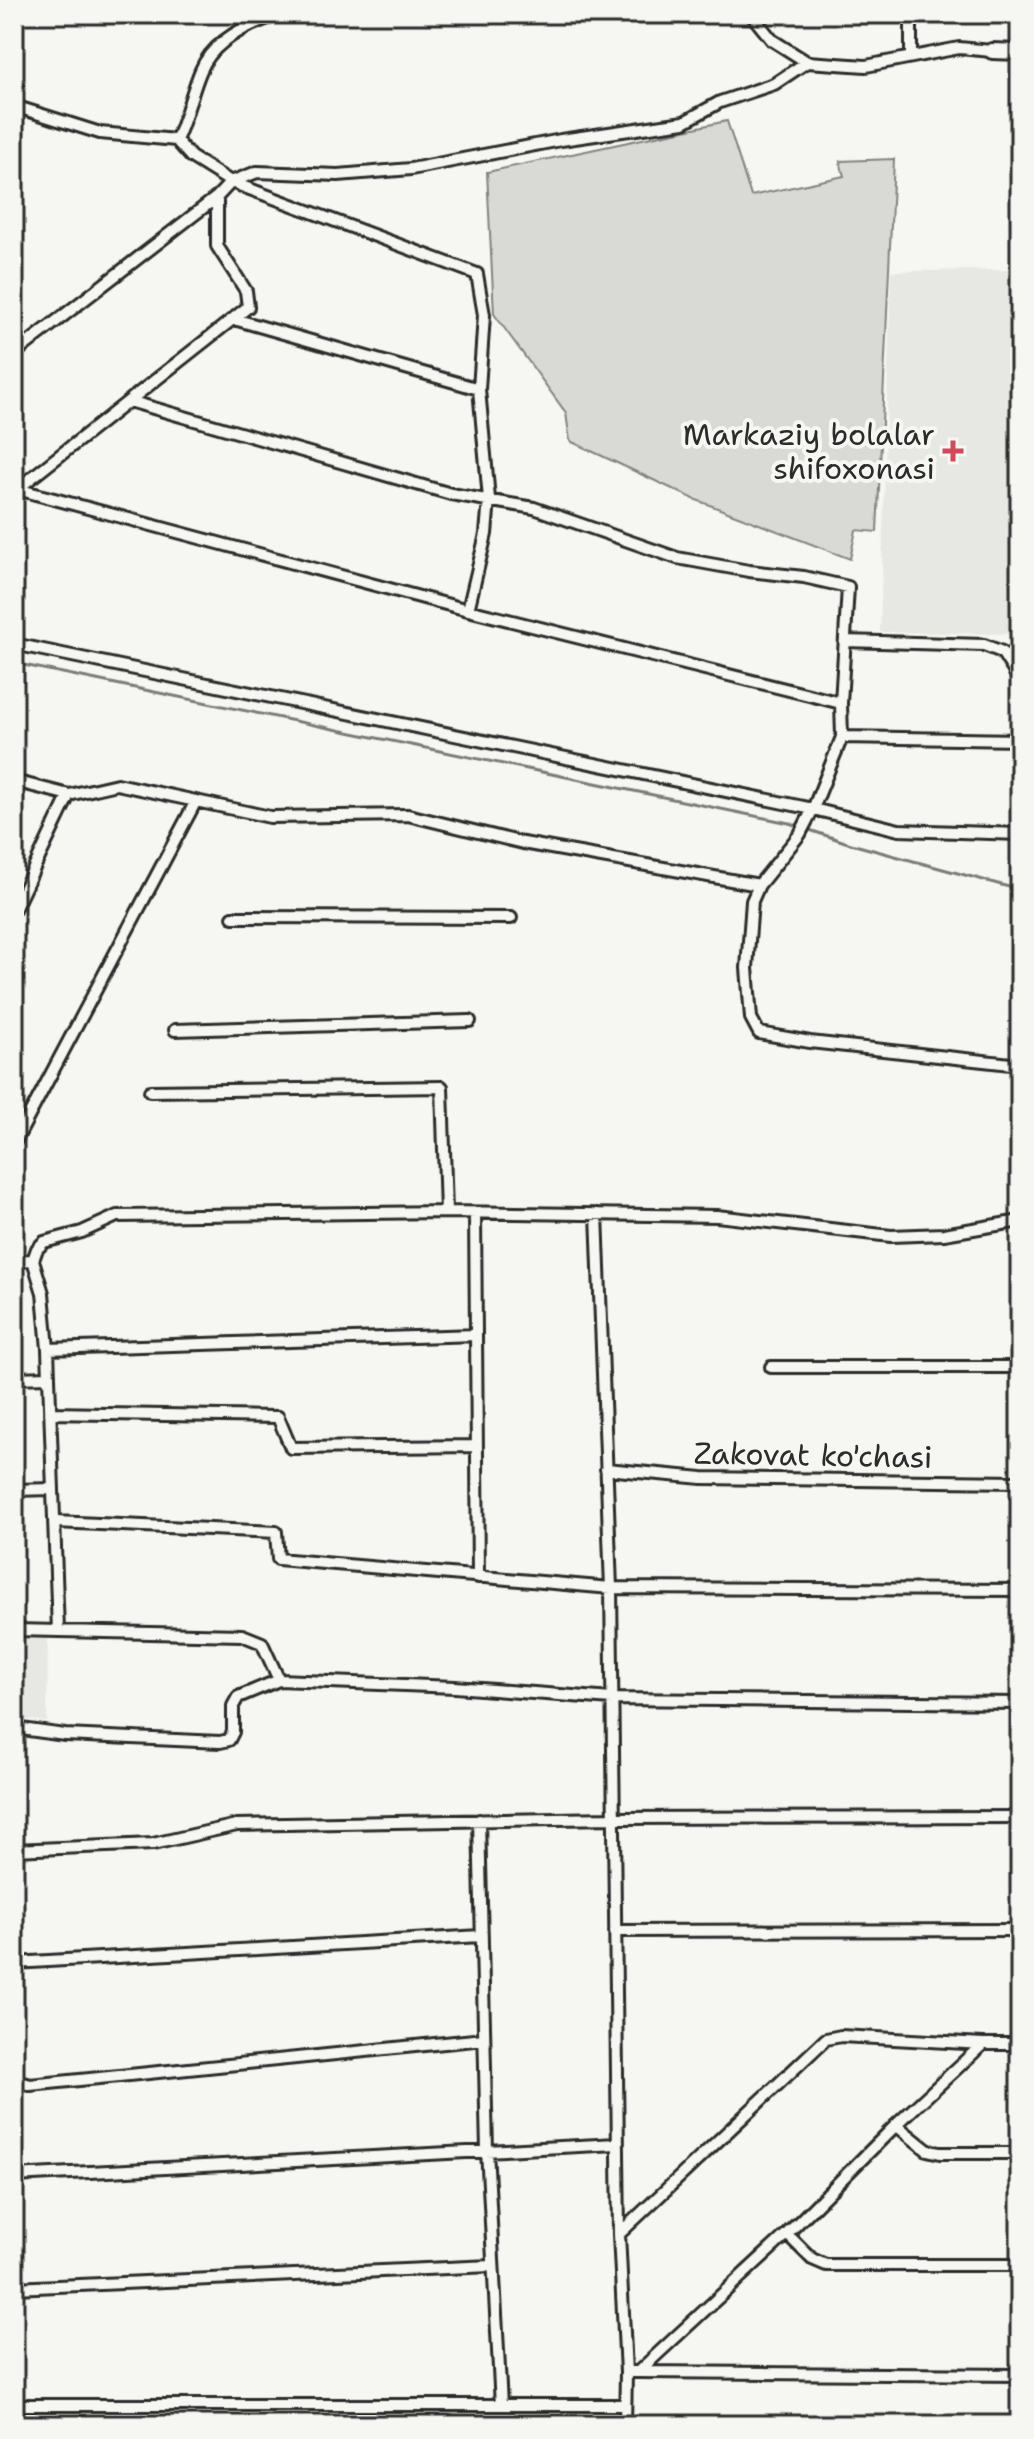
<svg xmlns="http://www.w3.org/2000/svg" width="1034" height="2439" viewBox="0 0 1034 2439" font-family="'Shantell Sans',sans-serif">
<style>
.built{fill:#e7e7e3}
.green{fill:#d9d9d5;stroke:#828280;stroke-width:2}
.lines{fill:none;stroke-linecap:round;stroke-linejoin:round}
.stream{stroke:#7a7a78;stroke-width:3}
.minor-casing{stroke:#2b2b2b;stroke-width:16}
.tertiary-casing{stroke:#2b2b2b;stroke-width:20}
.minor{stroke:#f6f6f2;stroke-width:10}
.tertiary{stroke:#f6f6f2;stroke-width:14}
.poi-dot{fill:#d1495b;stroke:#f6f6f2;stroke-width:3}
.labels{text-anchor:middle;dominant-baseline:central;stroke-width:8;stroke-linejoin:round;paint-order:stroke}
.poi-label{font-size:30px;fill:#2b2b2b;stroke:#f6f6f2;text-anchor:end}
.street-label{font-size:30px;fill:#2b2b2b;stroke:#f6f6f2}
</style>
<rect width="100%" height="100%" fill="#f6f6f2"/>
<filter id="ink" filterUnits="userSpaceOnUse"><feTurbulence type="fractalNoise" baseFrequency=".0125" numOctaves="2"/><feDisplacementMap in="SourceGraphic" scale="16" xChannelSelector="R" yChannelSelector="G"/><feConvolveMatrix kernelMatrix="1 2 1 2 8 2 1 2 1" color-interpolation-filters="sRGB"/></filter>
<g filter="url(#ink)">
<path class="built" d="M 1020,122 L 1020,673 L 1010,673 L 1010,634 L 880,632 L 891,271 L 1011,270 L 1015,123 Z
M 14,1637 L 48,1638 L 47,1722 L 14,1718 Z"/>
<path class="green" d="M 727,121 L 751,196 L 844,176 L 840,161 L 894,159 L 877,532 L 856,530 L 850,559 L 694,499 L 570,441 L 566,413 L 494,314 L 487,172 Z"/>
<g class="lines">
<path class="stream" d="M 14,663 L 789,823 L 851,844 L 1020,890"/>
<defs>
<path id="minor" d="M 751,14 L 772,40 L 807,62 L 866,66 L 959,48 L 992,51
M 911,14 L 911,57
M 14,106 L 100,133 L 176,140 L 191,157 L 231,182 L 477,274 L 484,315 L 479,389 L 489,499 L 486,534 L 468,610
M 176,140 C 187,117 191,93 201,70 C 214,39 251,23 280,14
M 234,319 L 479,389
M 14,354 L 217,197 L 231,182 L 257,172 L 338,175 L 411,169 L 561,140 L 684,122 L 720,102 L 774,84 L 807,62
M 129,401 L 451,494 L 534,508 L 677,558 L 749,571 L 804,577 L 848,587 L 841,703 L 842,737 L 813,809 L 800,834 L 759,885 L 752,901 L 747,968 L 751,1018 L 759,1033 L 810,1042 L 1020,1065
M 17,489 L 468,610 L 841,703
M 16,490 L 248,307 L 246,291 L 217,246 L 217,197
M 845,641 L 984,645 L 1002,652 L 1019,679
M 14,644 L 813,809 L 899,830 L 1020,834
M 842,737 L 1020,740
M 14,781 L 69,795 L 117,784 L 270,817 L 408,815 L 523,843 L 759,885
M 14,910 L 69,795
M 233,917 L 511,918
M 175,1030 L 470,1021
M 150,1091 L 442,1087 L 446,1212
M 14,1144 L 196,801
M 475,1213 L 478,1577
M 597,1214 L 611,1588 L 619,2234 L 626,2372 L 625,2425
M 14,1261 L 33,1260
M 48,1349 L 476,1335
M 771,1367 L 1020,1367
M 14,1378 L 49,1377
M 50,1413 L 278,1417 L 291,1448 L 477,1446
M 606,1469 L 702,1478 L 1020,1482
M 14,1490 L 52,1489
M 55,1522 L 276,1532 L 278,1559 L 611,1588 L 1020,1590
M 14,1630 L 242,1635 L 262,1643 L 279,1680
M 58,1631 L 48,1349 L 43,1293 L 33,1260 L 37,1249 L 44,1242 L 82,1232 L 117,1216 L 446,1212 L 717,1216 L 891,1236 L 944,1234 L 1020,1221
M 14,1728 L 65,1735 L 220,1742 L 229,1740 L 233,1732 L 233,1706 L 238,1697 L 279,1680 L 455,1687 L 612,1699 L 1020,1703
M 479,1820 L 487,2150 L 501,2405
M 14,1850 L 153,1844 L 237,1825 L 612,1818 L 1020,1817
M 615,1931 L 1020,1930
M 14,1963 L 481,1936
M 14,2080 L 30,2085 L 484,2039
M 896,2125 L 927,2150 L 940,2153 L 1020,2153
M 14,2176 L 617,2144
M 619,2234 L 826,2039 L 841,2036 L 983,2044 L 1020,2044
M 787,2234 L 812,2259 L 826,2265 L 1020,2265
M 14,2288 L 491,2266
M 626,2372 L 638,2372 L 787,2234 L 896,2125 L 983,2044
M 638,2372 L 1020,2375
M 14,2405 L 625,2405"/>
<path id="tertiary" d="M 992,51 L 1020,52"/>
</defs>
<use href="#minor" class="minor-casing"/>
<use href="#tertiary" class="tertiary-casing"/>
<use href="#minor" class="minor"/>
<use href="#tertiary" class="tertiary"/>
</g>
</g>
<path class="poi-dot" d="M949 439h8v8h8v8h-8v8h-8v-8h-8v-8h8z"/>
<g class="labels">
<g class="poi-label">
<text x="935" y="434">Markaziy bolalar<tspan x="935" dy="34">shifoxonasi</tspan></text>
</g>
<g class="street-label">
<text transform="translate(813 1455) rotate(1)">Zakovat ko'chasi</text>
</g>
</g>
<rect width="1034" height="2439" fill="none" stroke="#f6f6f2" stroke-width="48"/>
<rect x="24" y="24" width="986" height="2391" fill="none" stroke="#2b2b2b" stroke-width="3" filter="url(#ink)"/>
</svg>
